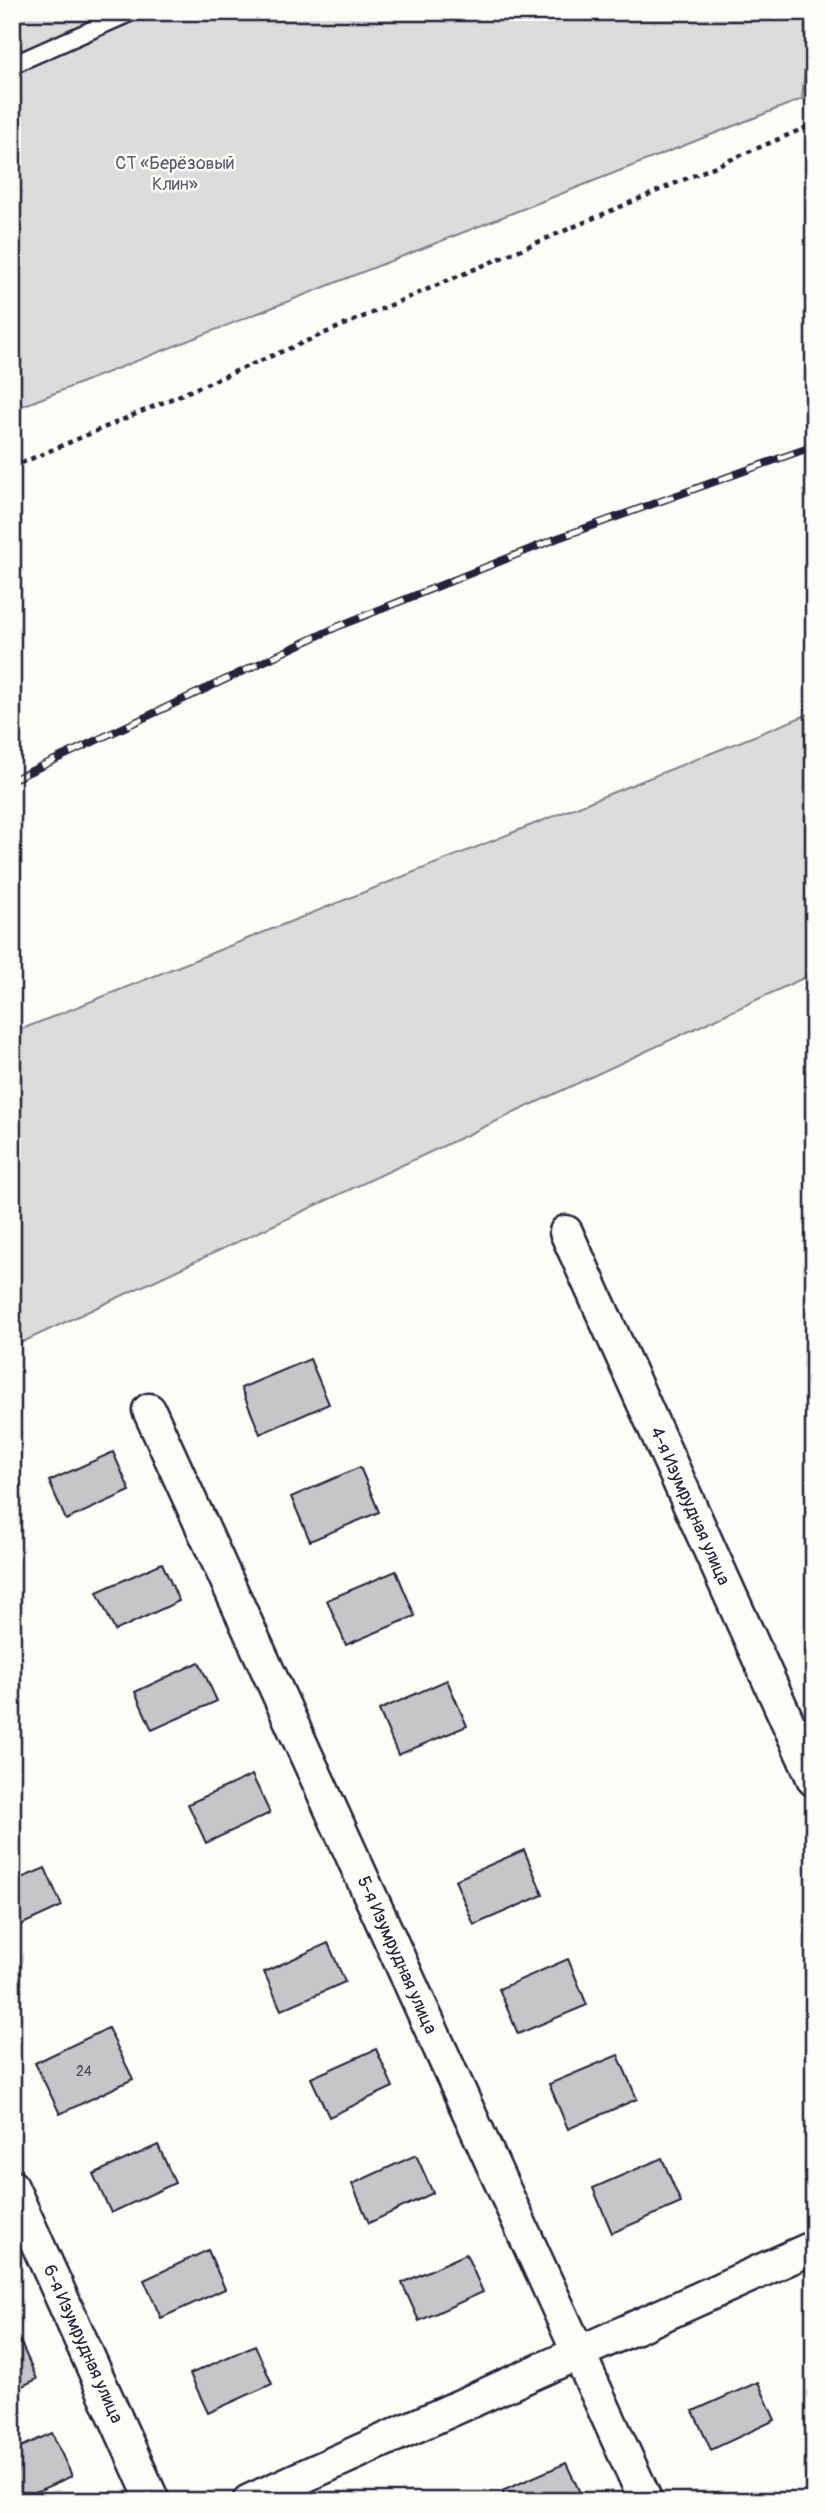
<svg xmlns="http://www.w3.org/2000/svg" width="826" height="2513" viewBox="0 0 826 2513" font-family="Pangolin,sans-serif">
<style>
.green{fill:#dddcdb;stroke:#807f8b;stroke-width:2}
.building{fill:#c6c6c8;stroke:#22223b;stroke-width:2}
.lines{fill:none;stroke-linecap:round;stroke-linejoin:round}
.lane-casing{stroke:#22223b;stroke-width:21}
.street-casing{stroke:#22223b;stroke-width:37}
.path{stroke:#22223b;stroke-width:4.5;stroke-dasharray:5 5;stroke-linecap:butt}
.lane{stroke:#fdfcf7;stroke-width:16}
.street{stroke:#fdfcf7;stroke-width:32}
.rail-casing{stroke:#22223b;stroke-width:8}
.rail{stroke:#fdfcf7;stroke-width:5;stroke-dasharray:16;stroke-linecap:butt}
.labels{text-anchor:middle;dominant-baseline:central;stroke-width:5;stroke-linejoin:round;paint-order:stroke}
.number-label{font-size:14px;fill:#4b4b5e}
.park-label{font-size:18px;fill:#5a5a6b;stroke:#fdfcf7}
.street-label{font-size:18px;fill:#22223b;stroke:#fdfcf7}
</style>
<rect width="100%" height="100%" fill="#fdfcf7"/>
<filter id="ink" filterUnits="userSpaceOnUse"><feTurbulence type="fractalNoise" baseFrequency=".0143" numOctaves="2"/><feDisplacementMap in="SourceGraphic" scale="14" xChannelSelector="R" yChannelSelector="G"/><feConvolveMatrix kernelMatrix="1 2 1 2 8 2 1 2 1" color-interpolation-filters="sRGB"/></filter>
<g filter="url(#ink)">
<path class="green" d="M 12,12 L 811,12 L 802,99 L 12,410 Z
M 814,712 L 814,973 L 12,1347 L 12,1033 Z"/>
<path class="building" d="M 310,1359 L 329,1404 L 260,1434 L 241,1388 Z
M 113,1452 L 130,1491 L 66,1520 L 49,1481 Z
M 360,1467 L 379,1512 L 310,1541 L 291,1497 Z
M 162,1563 L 179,1601 L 115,1631 L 97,1592 Z
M 396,1571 L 415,1616 L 346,1645 L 327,1600 Z
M 199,1662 L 217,1701 L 152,1730 L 135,1692 Z
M 447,1680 L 467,1726 L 398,1755 L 379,1710 Z
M 252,1775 L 270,1813 L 206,1843 L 188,1804 Z
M 524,1850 L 543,1895 L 474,1925 L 455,1880 Z
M 45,1868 L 62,1906 L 12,1929 L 12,1882 Z
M 328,1943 L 345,1982 L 281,2010 L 264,1972 Z
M 568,1959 L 587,2005 L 518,2034 L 499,1989 Z
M 108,2028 L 133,2079 L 60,2114 L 35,2063 Z
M 376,2049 L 393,2087 L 329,2117 L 311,2078 Z
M 618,2055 L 637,2099 L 568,2129 L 549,2084 Z
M 158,2145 L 175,2183 L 111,2213 L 93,2174 Z
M 416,2155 L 433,2193 L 369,2223 L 352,2184 Z
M 662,2158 L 681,2203 L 612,2233 L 593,2188 Z
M 208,2250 L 225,2289 L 161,2318 L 144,2280 Z
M 466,2254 L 483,2292 L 419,2321 L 402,2283 Z
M 20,2341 L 37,2379 L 12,2391 L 12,2344 Z
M 255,2345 L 272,2384 L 208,2413 L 190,2374 Z
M 758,2382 L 775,2420 L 711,2450 L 693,2411 Z
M 52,2433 L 72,2476 L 15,2501 L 12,2494 L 12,2451 Z
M 566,2463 L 584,2501 L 507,2501 L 502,2491 Z"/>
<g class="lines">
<defs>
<path id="lane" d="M 12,65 L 132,12"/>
<path id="street" d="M 566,1232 L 814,1780
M 149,1410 L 646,2501
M 12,2187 L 153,2501
M 249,2501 L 814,2247"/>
</defs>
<use href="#lane" class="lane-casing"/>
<use href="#street" class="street-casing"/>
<path class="path" d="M 12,467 L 814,124"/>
<use href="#lane" class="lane"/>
<use href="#street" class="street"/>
<defs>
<path id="rail" d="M 12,780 L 339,626 L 558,538 L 814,446"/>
</defs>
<use href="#rail" class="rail-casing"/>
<use href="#rail" class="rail"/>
</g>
</g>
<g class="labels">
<g class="number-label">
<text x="84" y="2071">24</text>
</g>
<g class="park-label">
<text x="175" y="163">СТ «Берёзовый<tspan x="175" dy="21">Клин»</tspan></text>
</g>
<g class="street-label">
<text transform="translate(690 1506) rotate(66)">4-я Изумрудная улица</text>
<text transform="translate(397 1955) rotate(66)">5-я Изумрудная улица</text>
<text transform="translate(83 2344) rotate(66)">6-я Изумрудная улица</text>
</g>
</g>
<rect width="826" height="2513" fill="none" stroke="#fdfcf7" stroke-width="42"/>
<rect x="21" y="21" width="784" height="2471" fill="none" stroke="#22223b" stroke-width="2.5" filter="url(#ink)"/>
</svg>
